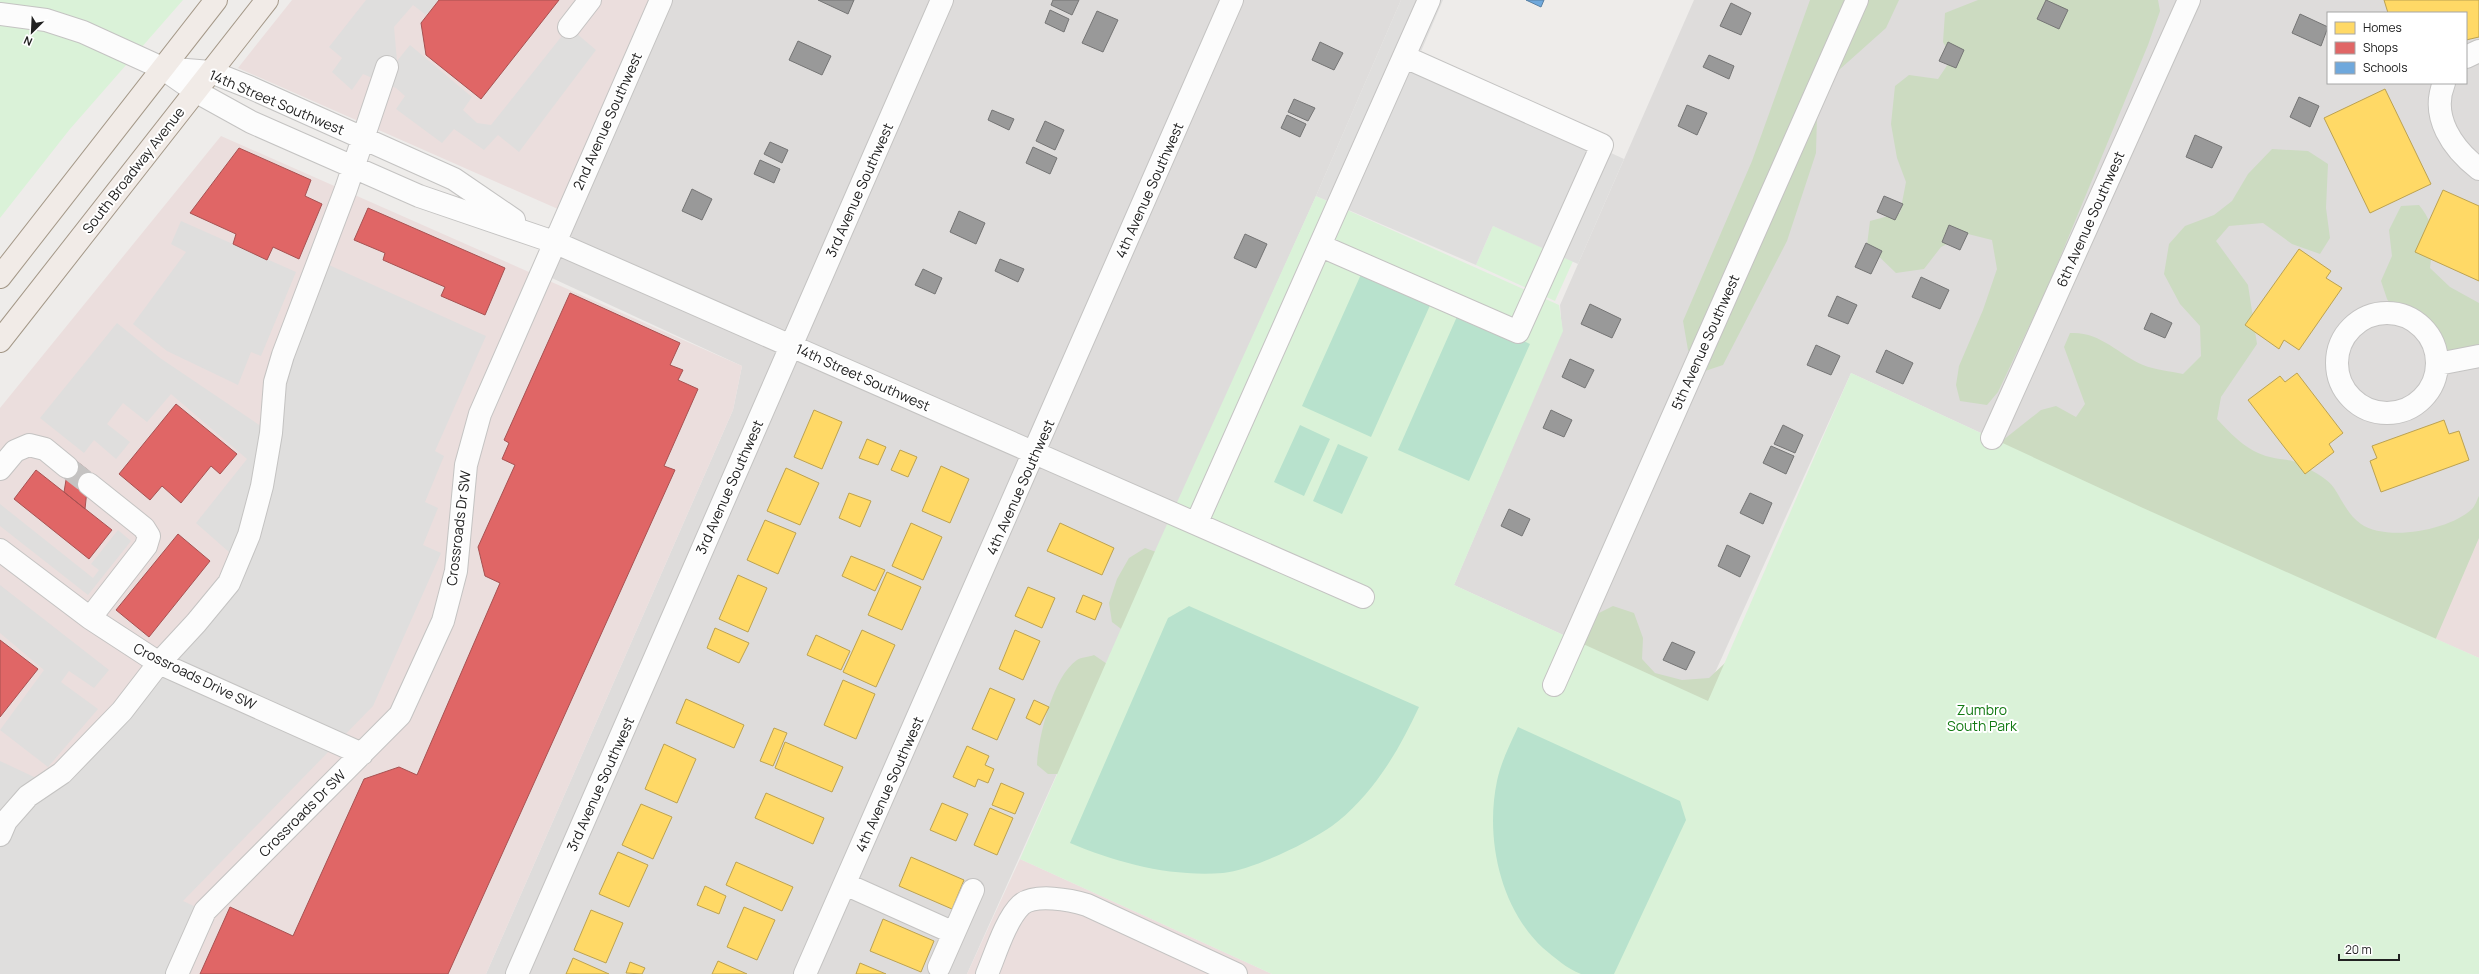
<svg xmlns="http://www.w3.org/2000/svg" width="2479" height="974" viewBox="0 0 2479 974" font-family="Manrope,sans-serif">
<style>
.residential{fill:#dedcdb;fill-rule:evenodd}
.commercial{fill:#ebdedd}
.forest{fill:#ccdbc1}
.park{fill:#daf2d8}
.pitch{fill:#b8e2cd}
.parking{fill:#dfdedd}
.homes{fill:#ffd966;stroke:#bca251}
.shops{fill:#e06666;stroke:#a75151}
.schools{fill:#6fa8dc;stroke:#5880a4}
.industry{fill:#999;stroke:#757575}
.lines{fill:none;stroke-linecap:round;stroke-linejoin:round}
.minor-tunnel{stroke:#c5c3c2;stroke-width:22;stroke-dasharray:22 11;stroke-linecap:butt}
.minor-casing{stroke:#c4c3c2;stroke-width:24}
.major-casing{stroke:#a49888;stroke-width:24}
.minor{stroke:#fcfcfc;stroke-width:22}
.major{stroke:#f1ebe7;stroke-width:22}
.labels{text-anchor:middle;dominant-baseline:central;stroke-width:4;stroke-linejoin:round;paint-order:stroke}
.street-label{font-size:14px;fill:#212121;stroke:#fff}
.park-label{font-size:14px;fill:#137a13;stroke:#fff}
</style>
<rect width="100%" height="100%" fill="#eeecea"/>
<path class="residential" d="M 659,0 L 1401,0 L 1316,196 L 967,974 L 486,974 L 733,410 L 742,366 L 541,273 Z
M 1694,0 L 2479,0 L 2479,501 L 2420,632 L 2143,508 L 1851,373 L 1703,699 L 1454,585 L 1562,331 L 1560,305 ZM 2328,13 L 2466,13 L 2466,83 L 2328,83 Z"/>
<path class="commercial" d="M 292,0 L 659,0 L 567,213 L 238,68 Z
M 221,136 L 742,366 L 733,410 L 486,974 L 0,974 L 0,408 Z
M 2479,502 L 2479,658 L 2420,632 Z
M 1020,859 L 1272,974 L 967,974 Z"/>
<path class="forest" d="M 1810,0 L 1899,0 L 1886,28 L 1830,78 L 1817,115 L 1816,153 L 1787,241 L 1723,365 L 1702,372 L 1688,350 L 1683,321 L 1752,161 Z
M 1978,0 L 2158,0 L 2160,11 L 2148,45 L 2049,284 L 1998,392 L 1987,405 L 1960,401 L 1956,385 L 1959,366 L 1983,310 L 1997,269 L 1992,240 L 1968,234 L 1941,247 L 1924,269 L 1896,273 L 1867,245 L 1870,221 L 1900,213 L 1906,182 L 1897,158 L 1891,124 L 1895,86 L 1909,75 L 1938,79 L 1952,58 L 1943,42 L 1945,13 Z
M 2272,149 L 2308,151 L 2328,164 L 2326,208 L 2330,238 L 2320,254 L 2292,244 L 2263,223 L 2229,226 L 2216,241 L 2248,285 L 2257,344 L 2221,397 L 2217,419 C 2232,435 2248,452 2270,457 C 2286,461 2292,458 2307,468 C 2315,472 2329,480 2334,488 C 2342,500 2348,515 2361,524 C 2387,542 2450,530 2472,509 C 2475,506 2477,500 2479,496 L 2479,538 L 2428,657 L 2218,921 L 1577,652 L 1591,617 L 1613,606 L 1634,613 L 1643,638 L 1642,659 L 1655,673 L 1682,680 L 1709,678 L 1741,648 L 2041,410 L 2056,406 L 2076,417 L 2085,404 L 2064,347 L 2070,333 C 2100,331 2118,354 2143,365 C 2155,370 2170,371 2183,374 L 2201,356 L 2200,326 L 2180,304 L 2164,274 L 2169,244 L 2185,226 L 2214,215 L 2232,201 L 2248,174 Z
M 2419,205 C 2437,227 2433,241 2430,268 L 2450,287 L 2479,303 L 2479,362 L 2424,342 L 2404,326 L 2387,299 L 2381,281 L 2392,256 L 2389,230 L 2401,206 Z
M 1145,548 L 1159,553 L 1129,635 L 1112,622 L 1109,603 L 1117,579 L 1129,558 Z
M 1094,655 L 1113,668 L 1065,774 L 1048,774 L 1037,765 C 1038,738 1053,676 1077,660 C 1081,657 1089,657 1094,655 Z"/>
<path class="park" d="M 0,0 L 183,0 L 70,129 L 0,218 Z
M 1316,196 L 1559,305 L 1563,331 L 1454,585 L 1708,701 L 1851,373 L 2143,508 L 2479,658 L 2479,974 L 1272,974 L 1020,859 L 1159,542 Z
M 1493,226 L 1573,261 L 1555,301 L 1476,265 Z"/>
<path class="pitch" d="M 1363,270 L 1432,301 L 1371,437 L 1302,406 Z
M 1459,312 L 1530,344 L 1469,481 L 1398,450 Z
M 1300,425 L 1330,439 L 1304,496 L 1274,482 Z
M 1338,444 L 1368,457 L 1342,514 L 1313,501 Z
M 1189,606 L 1419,707 C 1408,730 1397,752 1382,773 C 1369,792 1350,813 1332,826 C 1308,843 1252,870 1223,873 C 1170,877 1118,863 1070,843 L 1168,618 Z
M 1518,727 L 1680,801 L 1686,820 L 1614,974 C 1604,974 1590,974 1581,974 C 1567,969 1554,957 1543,948 C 1500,908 1485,838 1497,781 C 1501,762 1510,744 1518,727 Z"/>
<path class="parking" d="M 366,0 L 438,0 L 426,15 L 413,5 L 394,27 L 397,61 L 410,45 L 472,97 L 463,110 L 477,123 L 491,125 L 569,27 L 596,50 L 519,152 L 498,135 L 484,150 L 454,129 L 442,143 L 396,109 L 405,96 L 396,88 L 363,74 L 352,90 L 332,72 L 342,58 L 329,47 Z
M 1401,0 L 1443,0 L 1416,63 L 1624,159 L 1578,264 L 1493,226 L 1476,265 L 1316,196 Z
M 181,221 L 296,272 L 261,356 L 251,352 L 238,385 L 167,351 L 133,324 L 186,252 L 171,244 Z
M 318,260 L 486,336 L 435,451 L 444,456 L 425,502 L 438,508 L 423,545 L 441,553 L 373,706 L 183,901 L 205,911 L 177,974 L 0,974 L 0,761 L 47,783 L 238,560 L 196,523 L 247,459 L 171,394 L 147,422 L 123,403 L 107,424 L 130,442 L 116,459 L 94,440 L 84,453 L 40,418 L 117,323 L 160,358 L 271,433 Z
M 0,504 L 93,578 L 99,570 L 91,564 L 118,530 L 131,541 L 88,595 L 0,526 Z
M 0,585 L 109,670 L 94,688 L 69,671 L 61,682 L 98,709 L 48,767 L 0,730 L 44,670 L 0,633 Z"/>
<path class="homes" d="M 2384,0 L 2479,0 L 2479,37 L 2466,40 L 2466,13 L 2388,13 Z
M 2385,89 L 2431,184 L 2370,213 L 2324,118 Z
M 2443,190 L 2479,206 L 2479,281 L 2415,252 Z
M 2299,249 L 2331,271 L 2326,278 L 2342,288 L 2299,350 L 2284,340 L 2279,349 L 2245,325 Z
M 2297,373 L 2343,433 L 2329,444 L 2334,452 L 2305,474 L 2248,400 L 2280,376 L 2285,382 Z
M 814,410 L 842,422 L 822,469 L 794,457 Z
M 2444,420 L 2449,434 L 2459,431 L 2469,460 L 2381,492 L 2370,461 L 2377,458 L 2372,446 Z
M 867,439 L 886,447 L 878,465 L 859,458 Z
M 900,450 L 917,457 L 908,477 L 891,470 Z
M 941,466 L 969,479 L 950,523 L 922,511 Z
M 786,468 L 819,483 L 800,525 L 767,511 Z
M 849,493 L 871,501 L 860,527 L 839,518 Z
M 765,520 L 796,533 L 778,574 L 747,560 Z
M 911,523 L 942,537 L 923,580 L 892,566 Z
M 1060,523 L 1114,548 L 1102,575 L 1047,551 Z
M 851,556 L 885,570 L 875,591 L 842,576 Z
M 887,572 L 921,587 L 902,630 L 868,615 Z
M 738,575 L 767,588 L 748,632 L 719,619 Z
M 1028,587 L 1055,598 L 1042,628 L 1015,616 Z
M 1083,595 L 1102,603 L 1095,620 L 1076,612 Z
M 715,628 L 749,643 L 739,663 L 707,648 Z
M 862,630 L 895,645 L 876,687 L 843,672 Z
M 1015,630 L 1040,641 L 1023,680 L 999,669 Z
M 816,635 L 850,651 L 841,670 L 807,655 Z
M 843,680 L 875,694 L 856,739 L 824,725 Z
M 990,688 L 1015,699 L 997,740 L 972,729 Z
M 686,699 L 744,725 L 734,748 L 676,723 Z
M 1034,700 L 1049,707 L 1040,725 L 1026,718 Z
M 774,728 L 787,733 L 773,766 L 760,761 Z
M 785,742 L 843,767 L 832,792 L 775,768 Z
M 664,744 L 696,759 L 677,803 L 645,789 Z
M 967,746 L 989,756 L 985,765 L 994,769 L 988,783 L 978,779 L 975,787 L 953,777 Z
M 1001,783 L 1024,793 L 1015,814 L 992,805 Z
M 766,793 L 824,818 L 813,844 L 755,818 Z
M 942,803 L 968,814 L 956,841 L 930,830 Z
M 641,804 L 672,817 L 653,859 L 622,845 Z
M 990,808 L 1013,818 L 997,855 L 974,845 Z
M 618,852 L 648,865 L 629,907 L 599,894 Z
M 911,857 L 964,880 L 952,909 L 899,886 Z
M 736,862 L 793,887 L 782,911 L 726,885 Z
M 705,886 L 726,896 L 719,914 L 697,905 Z
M 744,907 L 775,920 L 757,960 L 727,947 Z
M 591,910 L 623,923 L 606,963 L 574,950 Z
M 883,919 L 934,941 L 921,972 L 870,951 Z
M 573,958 L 609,974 L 566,974 Z
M 718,961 L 747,974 L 712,974 Z
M 630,962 L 645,968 L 642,974 L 626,973 Z
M 860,963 L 886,974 L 856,974 Z"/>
<path class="shops" d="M 439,0 L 559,0 L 481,99 L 426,55 L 421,23 Z
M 239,148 L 311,180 L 305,196 L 322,204 L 299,259 L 273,247 L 267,260 L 233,244 L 236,234 L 190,213 Z
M 368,208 L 505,268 L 485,315 L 441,296 L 445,287 L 383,260 L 385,253 L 354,240 Z
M 570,293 L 680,343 L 670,365 L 683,370 L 678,380 L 698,389 L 664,466 L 675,470 L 448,974 L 200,974 L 230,907 L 293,936 L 364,779 L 399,767 L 417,775 L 500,583 L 485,576 L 478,547 L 515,465 L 502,459 L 509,443 L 504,440 Z
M 176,404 L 237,454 L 220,474 L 211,466 L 181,503 L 162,486 L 150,500 L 119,474 Z
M 70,456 L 89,471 L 85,509 L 64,492 Z
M 36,470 L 112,530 L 89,559 L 14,499 Z
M 178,534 L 210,561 L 149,637 L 116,610 Z
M 0,640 L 38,669 L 0,717 Z"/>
<path class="schools" d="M 1526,0 L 1544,0 L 1541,7 Z"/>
<path class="industry" d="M 818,0 L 854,0 L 848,14 Z
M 1053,0 L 1079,0 L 1072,15 L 1051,5 Z
M 2046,0 L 2068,10 L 2059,29 L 2037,19 Z
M 1731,3 L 1751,13 L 1741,35 L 1720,26 Z
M 1050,10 L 1069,19 L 1064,32 L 1045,23 Z
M 1097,11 L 1118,20 L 1103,52 L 1082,43 Z
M 2300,14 L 2328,27 L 2321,46 L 2292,33 Z
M 798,41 L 831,56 L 822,75 L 789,60 Z
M 1320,42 L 1343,53 L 1334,70 L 1312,60 Z
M 1948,42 L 1964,50 L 1956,68 L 1939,61 Z
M 1709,55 L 1734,66 L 1729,79 L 1703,67 Z
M 2299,97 L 2319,106 L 2310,127 L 2290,117 Z
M 1294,99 L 1315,108 L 1308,121 L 1288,112 Z
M 1687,105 L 1707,113 L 1697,135 L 1678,126 Z
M 992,110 L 1014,119 L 1009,130 L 988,120 Z
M 1287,115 L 1306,124 L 1300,137 L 1281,128 Z
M 1045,121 L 1064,130 L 1055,150 L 1036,141 Z
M 2195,135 L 2222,147 L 2212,168 L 2186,157 Z
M 770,142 L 788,150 L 782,163 L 764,154 Z
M 1033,147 L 1057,158 L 1050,174 L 1026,163 Z
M 760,160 L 780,169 L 774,183 L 754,174 Z
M 692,189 L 712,199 L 702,220 L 682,211 Z
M 1884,196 L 1903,204 L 1895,220 L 1877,212 Z
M 959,211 L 985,223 L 976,244 L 950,232 Z
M 1949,225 L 1968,233 L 1960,250 L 1942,242 Z
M 1245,234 L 1267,244 L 1256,268 L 1234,258 Z
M 1866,243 L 1882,251 L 1871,274 L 1855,267 Z
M 1000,259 L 1024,269 L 1018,282 L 995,271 Z
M 923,269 L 942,278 L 935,294 L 915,285 Z
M 1921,277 L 1949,290 L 1940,309 L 1912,297 Z
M 1837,296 L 1857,305 L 1848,324 L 1828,316 Z
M 1590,304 L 1621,319 L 1612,338 L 1581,324 Z
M 2151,313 L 2172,323 L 2165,338 L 2144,329 Z
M 1816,345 L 1840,356 L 1831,375 L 1807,365 Z
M 1886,350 L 1913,363 L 1903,384 L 1876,372 Z
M 1570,359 L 1594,370 L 1585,388 L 1562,377 Z
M 1551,410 L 1572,420 L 1564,437 L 1543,428 Z
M 1783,425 L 1803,435 L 1795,453 L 1774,444 Z
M 1771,446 L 1794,456 L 1786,474 L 1763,463 Z
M 1750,493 L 1772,503 L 1763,524 L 1740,513 Z
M 1509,509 L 1530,519 L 1522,536 L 1501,526 Z
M 1727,545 L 1750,556 L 1740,577 L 1718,566 Z
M 1672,642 L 1695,652 L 1686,670 L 1663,660 Z"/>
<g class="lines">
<path class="minor-tunnel" d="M 67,467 L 89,484"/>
<defs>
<path id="minor" d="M 0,14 L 46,20 L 83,32 L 162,68 L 195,91 L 251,122 L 419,196 L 554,242 L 1363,597
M 569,27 L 590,0
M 2466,57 L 2479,51
M 162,68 L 211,72 L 249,87 L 454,179 L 514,220
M 2444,83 C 2430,117 2453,149 2479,169
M 1321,246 L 1518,332 L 1602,145 L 1405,57
M2337 363a50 50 0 1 1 100 0a50 50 0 1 1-100 0Z
M 2438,364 L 2479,356
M 1992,438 L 2189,0
M 0,469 L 15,451 L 29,445 L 45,449 L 67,467
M 89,484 L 144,528 L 149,536 L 146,546 L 90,618
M 1197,522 L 1429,0
M 0,550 L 90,618 L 159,663 L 362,754
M 1554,685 L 1857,0
M 0,835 L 6,821 L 28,796 L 62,773 L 122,711 L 159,663 L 196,623 L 229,583 L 249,535 L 262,486 L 271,433 L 275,382 L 283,355 L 346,189 L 387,67
M 845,884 L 954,933
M 939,967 L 973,890
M 177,974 L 205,911 L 400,715 L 443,621 L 456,571 L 466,465 L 480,414 L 661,0
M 517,974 L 942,0
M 805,974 L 1232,0
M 987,974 C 995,955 1006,919 1021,905 C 1035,893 1071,900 1087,905 L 1236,974"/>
<path id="major" d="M 0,277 L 216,0
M 0,341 L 267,0"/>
</defs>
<use href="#minor" class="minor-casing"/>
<use href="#major" class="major-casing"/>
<use href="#minor" class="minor"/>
<use href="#major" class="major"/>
</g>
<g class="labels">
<g class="street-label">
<text transform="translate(277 102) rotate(23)">14th Street Southwest</text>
<text transform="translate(607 121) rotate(-66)">2nd Avenue Southwest</text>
<text transform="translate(133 170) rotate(-52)">South Broadway Avenue</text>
<text transform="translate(859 190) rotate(-66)">3rd Avenue Southwest</text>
<text transform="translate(1149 190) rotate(-66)">4th Avenue Southwest</text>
<text transform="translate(2090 219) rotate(-66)">6th Avenue Southwest</text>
<text transform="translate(1705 342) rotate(-66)">5th Avenue Southwest</text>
<text transform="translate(863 377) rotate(24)">14th Street Southwest</text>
<text transform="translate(729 487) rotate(-66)">3rd Avenue Southwest</text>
<text transform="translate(1020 487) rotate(-66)">4th Avenue Southwest</text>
<text transform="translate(458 528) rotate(-83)">Crossroads Dr SW</text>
<text transform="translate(195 676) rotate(26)">Crossroads Drive SW</text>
<text transform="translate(600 784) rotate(-66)">3rd Avenue Southwest</text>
<text transform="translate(889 784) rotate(-66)">4th Avenue Southwest</text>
<text transform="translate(302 813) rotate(-45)">Crossroads Dr SW</text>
</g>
<g class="park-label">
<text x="1982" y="709">Zumbro<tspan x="1982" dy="16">South Park</tspan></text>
</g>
</g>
<rect x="2327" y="12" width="140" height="72" fill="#ffffff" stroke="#a6a6a6"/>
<rect x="2335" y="22" width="20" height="12" fill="#ffd966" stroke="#a6a6a6"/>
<text x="2363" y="32" font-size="12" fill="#212121">Homes</text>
<rect x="2335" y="42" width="20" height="12" fill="#e06666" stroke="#a6a6a6"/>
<text x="2363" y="52" font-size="12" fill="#212121">Shops</text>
<rect x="2335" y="62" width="20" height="12" fill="#6fa8dc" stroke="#a6a6a6"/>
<text x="2363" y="72" font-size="12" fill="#212121">Schools</text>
<g transform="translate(32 32) rotate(204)" stroke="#ffffff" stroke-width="3" paint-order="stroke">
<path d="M0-3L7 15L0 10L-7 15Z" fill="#212121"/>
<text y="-6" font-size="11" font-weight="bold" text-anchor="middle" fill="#212121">N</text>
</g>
<path d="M2339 954v6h60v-6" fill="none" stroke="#212121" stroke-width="2"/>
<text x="2345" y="954" font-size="12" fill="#212121" stroke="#ffffff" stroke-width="3" paint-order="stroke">20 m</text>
</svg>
